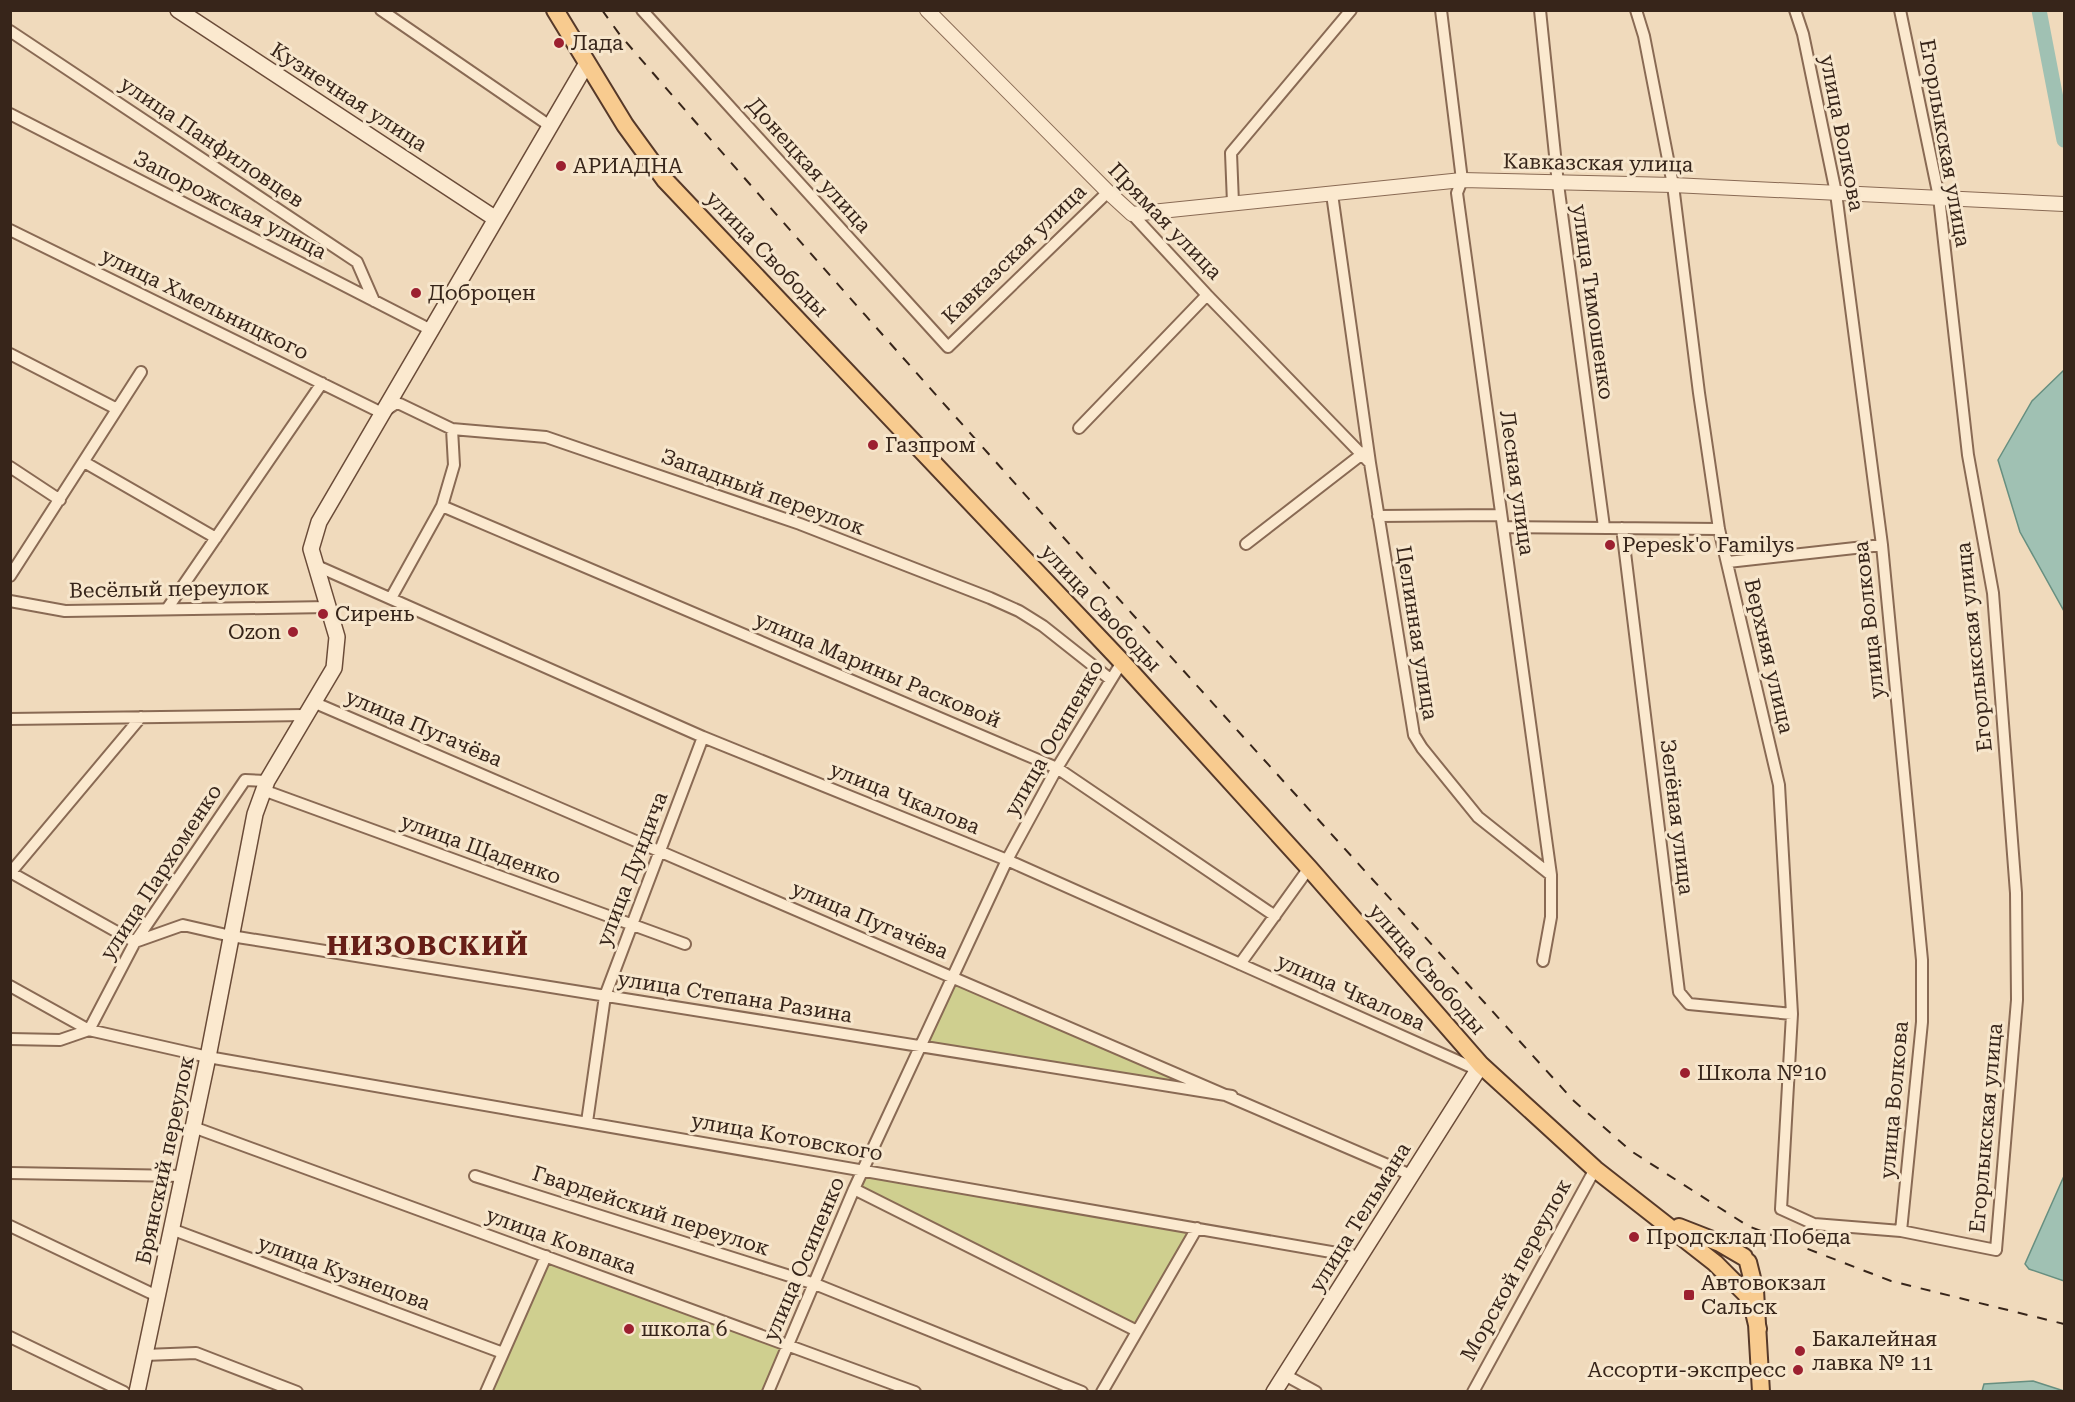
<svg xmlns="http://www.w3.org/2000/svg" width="2075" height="1402" viewBox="0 0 2075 1402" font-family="'Roboto Serif',serif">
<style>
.green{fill:#cfcf8f}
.water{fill:#a0c1b3;stroke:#678f80;stroke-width:1.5}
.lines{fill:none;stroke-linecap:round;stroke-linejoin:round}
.river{stroke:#a0c1b3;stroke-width:15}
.minor-casing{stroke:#896a54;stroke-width:14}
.tertiary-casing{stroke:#896a54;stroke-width:16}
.secondary-casing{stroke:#6a4b38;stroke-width:18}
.primary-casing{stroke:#563929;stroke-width:20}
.minor{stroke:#fbe9cf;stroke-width:10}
.tertiary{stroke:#fbe9cf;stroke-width:14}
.secondary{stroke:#fbe9cf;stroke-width:15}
.primary{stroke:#f8cb8f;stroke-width:16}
.rail{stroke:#37251a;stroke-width:2;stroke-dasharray:10 10;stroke-linecap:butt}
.poi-dot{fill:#9c2030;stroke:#f7e6cc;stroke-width:2}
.labels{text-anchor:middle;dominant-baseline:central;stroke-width:6;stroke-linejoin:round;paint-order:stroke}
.poi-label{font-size:21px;fill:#37251a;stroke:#f7e6cc;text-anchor:start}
.street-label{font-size:21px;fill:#37251a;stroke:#f7e6cc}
.district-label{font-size:27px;font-weight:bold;letter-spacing:1.5px;fill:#661e17;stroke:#f7e6cc}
</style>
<rect width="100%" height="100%" fill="#f0dabc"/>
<path class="green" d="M 955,973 L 1232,1096 L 921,1048 Z
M 864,1170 L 1197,1228 L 1137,1331 L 854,1189 Z
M 546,1256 L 788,1345 L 768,1391 L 486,1392 Z"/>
<path class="water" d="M 2064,370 L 2064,611 L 2020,532 L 1998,460 L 2032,401 Z
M 2064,1176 L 2064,1281 L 2029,1269 L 2025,1264 Z
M 2033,1381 L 2064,1391 L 1982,1391 L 1984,1384 Z"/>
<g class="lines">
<path class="river" d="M 2039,10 L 2064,140"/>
<defs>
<path id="minor" d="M 381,10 L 550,126
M 642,10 L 948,347 L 1108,192
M 1441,10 L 1462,180 L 1457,193 L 1551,875 L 1551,917 L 1543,961
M 1540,10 L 1558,184 L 1604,527
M 1636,10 L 1644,36 L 1673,185 L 1699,393 L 1719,529 L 1779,785 L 1792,1014 L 1781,1209 L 1814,1224 L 1901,1231 L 1996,1250 L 2017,1000 L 2016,893 L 1993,593 L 1968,455 L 1939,197 L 1900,10
M 1795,10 L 1803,34 L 1836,193 L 1882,545 L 1922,960 L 1922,1022 L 1901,1231
M 10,31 L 357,262 L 374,301
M 10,114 L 431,330
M 1332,194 L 1370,463 L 1414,735 L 1422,748 L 1478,817 L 1551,875
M 1233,203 L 1231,153 L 1351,10
M 1132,214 L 1207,295 L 1370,463
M 10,230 L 382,413 L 395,404 L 400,404 L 452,429 L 546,437 L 800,524 L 990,598 L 1019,611 L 1043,626 L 1110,679
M 10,354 L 117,409
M 1079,428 L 1207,295
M 84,462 L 216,538
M 10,467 L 60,500
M 442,506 L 1057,768 L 1275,916
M 1378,516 L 1501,515
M 1503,527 L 1719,529
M 1622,528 L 1679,992 L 1689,1004 L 1792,1014
M 1246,544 L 1366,451
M 1728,562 L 1882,545
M 317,566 L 703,737 L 1007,860 L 1478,1070
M 10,576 L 141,372
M 391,598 L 442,506 L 454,465 L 452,429
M 10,601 L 65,611 L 329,607
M 167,609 L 322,383
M 313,702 L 1411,1175
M 10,719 L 305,715
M 263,790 L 685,944
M 10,872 L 135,942 L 183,925 L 231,936 L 1232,1096
M 11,872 L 141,717
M 1240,964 L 1309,868
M 10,986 L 89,1030 L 208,1057 L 1360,1257
M 10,1039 L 60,1040 L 89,1030 L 135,942 L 245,780 L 267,781
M 587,1122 L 605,996 L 703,737
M 193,1127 L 915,1392
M 10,1173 L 183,1176
M 475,1176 L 815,1284 L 1082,1392
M 854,1189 L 1137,1331
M 10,1226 L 157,1296
M 171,1229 L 503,1353
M 10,1337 L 124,1392
M 145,1355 L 196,1353 L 297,1392
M 1285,1375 L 1316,1392
M 486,1392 L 546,1256
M 768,1392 L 854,1189 L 1007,860 L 1057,768 L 1122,662
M 1102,1392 L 1197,1228
M 1473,1392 L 1595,1169"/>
<path id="tertiary" d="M 927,10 L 1108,192 L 1132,214 L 1462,180 L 1673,185 L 2064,204"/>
<path id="secondary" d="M 178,10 L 496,219
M 137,1392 L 208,1057 L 255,814 L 267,781 L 334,668 L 337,637 L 311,549 L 319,522 L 587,63
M 1274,1392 L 1481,1065"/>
<path id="primary" d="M 555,10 L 625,125 L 665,180 L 1122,662 L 1309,868 L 1481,1065 L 1595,1169 L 1715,1263 L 1746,1294 L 1754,1312 L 1758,1329
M 1679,1227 L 1720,1243 L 1744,1257
M 1748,1262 L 1755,1290 L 1761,1392"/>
</defs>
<use href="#minor" class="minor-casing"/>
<use href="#tertiary" class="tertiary-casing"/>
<use href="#secondary" class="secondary-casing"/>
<use href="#primary" class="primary-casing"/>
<use href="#minor" class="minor"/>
<use href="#tertiary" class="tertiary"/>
<use href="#secondary" class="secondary"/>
<use href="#primary" class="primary"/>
<path class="rail" d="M 602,10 L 620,35 C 932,396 1253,748 1574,1101 L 1631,1151 L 1748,1226 L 1891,1281 L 2064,1324"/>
</g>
<g class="poi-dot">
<circle cx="559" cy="43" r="6"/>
<circle cx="561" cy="166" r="6"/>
<circle cx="416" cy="293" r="6"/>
<circle cx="873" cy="445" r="6"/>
<circle cx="1610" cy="545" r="6"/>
<circle cx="323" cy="614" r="6"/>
<circle cx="293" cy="632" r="6"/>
<circle cx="1685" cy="1073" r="6"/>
<circle cx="1634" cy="1237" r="6"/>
<rect x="1683" y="1289" width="12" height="12" rx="3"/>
<circle cx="629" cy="1329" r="6"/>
<circle cx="1800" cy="1351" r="6"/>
<circle cx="1798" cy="1370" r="6"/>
</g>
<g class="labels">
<g class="poi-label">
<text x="571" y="43">Лада</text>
<text x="573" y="166">АРИАДНА</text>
<text x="428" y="293">Доброцен</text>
<text x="885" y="445">Газпром</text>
<text x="1622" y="545">Pepesk'o Familys</text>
<text x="335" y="614">Сирень</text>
<text x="281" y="632" text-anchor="end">Ozon</text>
<text x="1697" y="1073">Школа №10</text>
<text x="1646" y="1237">Продсклад Победа</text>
<text x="1701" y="1283">Автовокзал<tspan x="1701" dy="24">Сальск</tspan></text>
<text x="641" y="1329">школа 6</text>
<text x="1812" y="1339">Бакалейная<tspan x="1812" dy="24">лавка № 11</tspan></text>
<text x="1786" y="1370" text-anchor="end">Ассорти-экспресс</text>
</g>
<g class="street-label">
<text transform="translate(349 97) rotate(33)">Кузнечная улица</text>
<text transform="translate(1842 133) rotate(79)">улица Волкова</text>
<text transform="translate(212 142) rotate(34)">улица Панфиловцев</text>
<text transform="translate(1945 143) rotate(80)">Егорлыкская улица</text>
<text transform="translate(1598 163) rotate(1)">Кавказская улица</text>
<text transform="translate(809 165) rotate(48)">Донецкая улица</text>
<text transform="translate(230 205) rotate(27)">Запорожская улица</text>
<text transform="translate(1165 221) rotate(46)">Прямая улица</text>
<text transform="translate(767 254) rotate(46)">улица Свободы</text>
<text transform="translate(1014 254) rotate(-44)">Кавказская улица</text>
<text transform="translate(1593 302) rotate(82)">улица Тимошенко</text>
<text transform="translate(205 304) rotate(26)">улица Хмельницкого</text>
<text transform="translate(1517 483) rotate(82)">Лесная улица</text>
<text transform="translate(763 492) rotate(20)">Западный переулок</text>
<text transform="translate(169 589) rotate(-1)">Весёлый переулок</text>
<text transform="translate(1101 608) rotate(47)">улица Свободы</text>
<text transform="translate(1869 620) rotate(-96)">улица Волкова</text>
<text transform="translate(1417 633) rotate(81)">Целинная улица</text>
<text transform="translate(1974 647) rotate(-96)">Егорлыкская улица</text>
<text transform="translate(1769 656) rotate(77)">Верхняя улица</text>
<text transform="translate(878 670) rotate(23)">улица Марины Расковой</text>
<text transform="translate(424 728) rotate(23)">улица Пугачёва</text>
<text transform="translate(1054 738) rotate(-60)">улица Осипенко</text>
<text transform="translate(905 798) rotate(22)">улица Чкалова</text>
<text transform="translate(1677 817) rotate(83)">Зелёная улица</text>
<text transform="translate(481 849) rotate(20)">улица Щаденко</text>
<text transform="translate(632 869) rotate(-69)">улица Дундича</text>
<text transform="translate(161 872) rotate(-57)">улица Пархоменко</text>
<text transform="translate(870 920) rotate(23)">улица Пугачёва</text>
<text transform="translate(1427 969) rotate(49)">улица Свободы</text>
<text transform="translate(1351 992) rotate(24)">улица Чкалова</text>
<text transform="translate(735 997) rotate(9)">улица Степана Разина</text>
<text transform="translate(1894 1100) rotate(-85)">улица Волкова</text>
<text transform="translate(1986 1128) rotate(-85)">Егорлыкская улица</text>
<text transform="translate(787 1137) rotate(10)">улица Котовского</text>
<text transform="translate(165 1160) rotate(-78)">Брянский переулок</text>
<text transform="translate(651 1211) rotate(18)">Гвардейский переулок</text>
<text transform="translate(1360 1217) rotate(-58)">улица Тельмана</text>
<text transform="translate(561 1241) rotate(20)">улица Ковпака</text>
<text transform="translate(804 1259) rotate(-67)">улица Осипенко</text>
<text transform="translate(1516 1270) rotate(-61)">Морской переулок</text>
<text transform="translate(344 1273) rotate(20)">улица Кузнецова</text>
</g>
<g class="district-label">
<text x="428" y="946">НИЗОВСКИЙ</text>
</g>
</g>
<rect width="2075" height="1402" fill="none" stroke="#37251a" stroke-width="24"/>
</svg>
